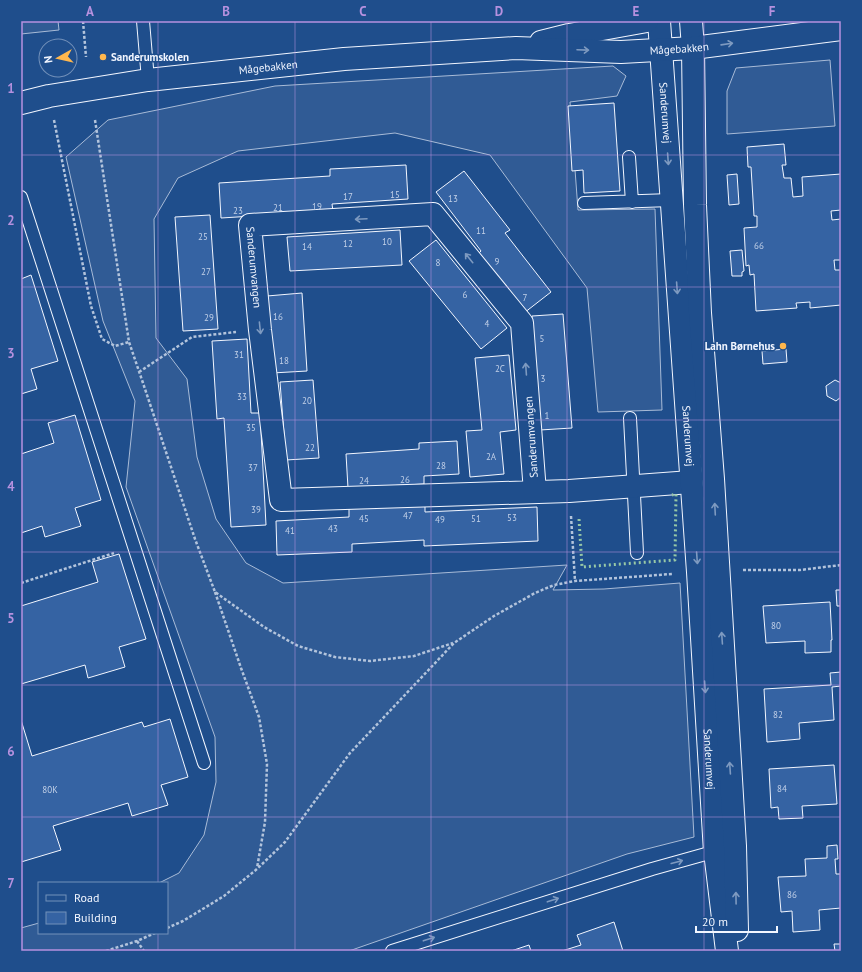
<svg xmlns="http://www.w3.org/2000/svg" width="862" height="972" viewBox="0 0 862 972" font-family="'PT Sans',sans-serif">
<style>
.built{fill:#305b95;stroke:#a8bbd7}
.building{fill:#3563a3;stroke:#f2f6ff}
.lines{fill:none;stroke-linecap:round;stroke-linejoin:round}
.service-casing{stroke:#f2f6ff;stroke-width:14}
.minor-casing{stroke:#f2f6ff;stroke-width:24}
.tertiary-casing{stroke:#f2f6ff;stroke-width:24}
.path{stroke:#b3c4dc;stroke-width:2.5;stroke-dasharray:3 2;stroke-linecap:butt}
.service{stroke:#1f4e8c;stroke-width:12}
.minor{stroke:#1f4e8c;stroke-width:22}
.tertiary{stroke:#1f4e8c;stroke-width:22}
.hedge{stroke:#97c8a6;stroke-width:3;stroke-dasharray:2 3;stroke-linecap:butt}
.oneway{stroke:#7e9ac0}
.grid{fill:none;stroke:#b691df;stroke-width:1;stroke-opacity:0.55}
.poi-dot{fill:#ffb74d;stroke:#1f4e8c;stroke-width:1.5}
.labels{text-anchor:middle;dominant-baseline:central;stroke-width:3;stroke-linejoin:round;paint-order:stroke}
.number-label{font-size:9px;fill:#c3d1e8}
.street-label{font-size:11px;fill:#f2f6ff;stroke:#1f4e8c}
.poi-label{font-size:11px;font-weight:bold;fill:#f2f6ff;stroke:#1f4e8c;text-anchor:start}
.neatline{fill:none;stroke:#b691df;stroke-width:1.5}
.grid-label{font-size:13px;text-anchor:middle;font-weight:bold;fill:#b691df}
</style>
<rect width="100%" height="100%" fill="#1f4e8c"/>
<path class="built" d="M 21,21 L 58,21 L 59,30 L 21,34 Z
M 830,60 L 835,126 L 727,134 L 727,91 L 736,68 Z
M 613,66 L 626,76 L 617,96 L 570,102 L 578,210 L 655,209 L 662,410 L 598,412 L 587,288 L 490,155 L 395,133 L 238,151 L 178,178 L 154,219 L 156,338 L 187,379 L 197,457 L 216,519 L 246,563 L 283,583 L 567,565 L 553,590 L 604,589 L 680,583 L 694,837 L 627,854 L 349,951 L 21,951 L 21,928 L 39,923 L 39,933 L 167,933 L 167,883 L 159,883 L 179,873 L 204,835 L 216,782 L 215,737 L 126,487 L 135,401 L 103,321 L 66,157 L 108,120 L 275,86 Z"/>
<path class="building" d="M 614,103 L 620,191 L 584,193 L 583,170 L 572,171 L 568,106 Z
M 784,144 L 786,165 L 782,165 L 784,178 L 791,178 L 793,197 L 803,196 L 802,177 L 841,174 L 841,210 L 831,211 L 832,220 L 841,219 L 841,260 L 834,260 L 835,270 L 841,270 L 841,305 L 810,308 L 810,302 L 796,303 L 797,308 L 756,311 L 754,274 L 750,275 L 749,265 L 746,266 L 744,228 L 757,227 L 757,216 L 754,216 L 751,167 L 748,167 L 747,147 Z
M 406,165 L 408,199 L 332,204 L 333,211 L 221,218 L 219,183 L 330,176 L 330,169 Z
M 464,171 L 510,230 L 505,233 L 551,292 L 524,313 L 478,254 L 481,251 L 436,192 Z
M 737,174 L 739,204 L 729,205 L 727,175 Z
M 210,215 L 218,329 L 183,331 L 175,217 Z
M 400,230 L 402,265 L 290,271 L 287,237 Z
M 436,240 L 507,328 L 481,349 L 409,261 Z
M 742,250 L 744,271 L 742,272 L 742,276 L 732,276 L 730,251 Z
M 31,275 L 58,361 L 31,369 L 37,389 L 21,394 L 21,279 Z
M 302,293 L 307,371 L 272,373 L 267,296 Z
M 563,314 L 572,428 L 540,430 L 532,316 Z
M 247,339 L 251,413 L 260,413 L 266,525 L 231,527 L 224,418 L 217,419 L 212,341 Z
M 786,349 L 787,362 L 763,364 L 762,351 Z
M 509,355 L 516,430 L 500,432 L 504,474 L 470,477 L 466,431 L 482,430 L 475,358 Z
M 313,380 L 319,458 L 286,460 L 280,382 Z
M 835,380 L 841,383 L 841,397 L 836,401 L 827,396 L 826,386 Z
M 75,415 L 101,500 L 75,508 L 81,526 L 45,537 L 42,526 L 21,533 L 21,454 L 54,443 L 48,423 Z
M 457,441 L 459,474 L 424,476 L 424,484 L 348,488 L 346,454 L 419,449 L 419,443 Z
M 425,505 L 425,512 L 537,507 L 538,541 L 424,546 L 424,540 L 352,544 L 352,552 L 277,555 L 276,521 L 349,517 L 349,508 Z
M 119,554 L 146,639 L 119,647 L 125,667 L 88,678 L 85,665 L 21,684 L 21,606 L 98,582 L 92,562 Z
M 836,590 L 841,590 L 841,606 L 837,606 Z
M 830,602 L 832,640 L 831,640 L 831,652 L 805,653 L 805,641 L 766,643 L 763,606 Z
M 841,672 L 841,686 L 832,687 L 834,720 L 799,723 L 800,739 L 767,742 L 764,689 L 831,685 L 830,673 Z
M 170,719 L 188,777 L 161,785 L 168,805 L 132,816 L 128,803 L 53,826 L 61,850 L 21,862 L 21,720 L 32,756 L 142,722 L 144,727 Z
M 834,765 L 837,804 L 802,806 L 803,818 L 779,819 L 778,807 L 771,808 L 769,769 Z
M 837,845 L 838,859 L 835,859 L 836,874 L 841,874 L 841,908 L 819,910 L 820,930 L 793,932 L 792,911 L 781,912 L 778,877 L 806,876 L 805,859 L 827,858 L 827,846 Z
M 614,922 L 623,951 L 562,951 L 581,945 L 577,935 Z
M 834,944 L 841,944 L 841,951 L 835,951 Z
M 529,945 L 531,951 L 511,951 Z"/>
<g class="lines">
<defs>
<path id="service" d="M 143,21 L 148,80
M 629,157 L 632,202
M 21,197 L 204,763
M 584,203 L 671,200
M 630,418 L 637,553
M 392,951 L 652,869 L 720,850"/>
<g id="minor">
<path id="s1" d="M 535,492 L 522,323 L 433,214 L 250,225 L 260,330 L 281,500 L 569,491 L 691,482"/>
</g>
<g id="tertiary">
<path id="s2" d="M 659,21 L 698,572 L 715,852 L 727,951"/>
<path d="M 691,21 L 693,48 L 695,205 L 700,313 L 713,479 L 735,846 L 737,930"/>
<path d="M 541,42 L 569,35 L 647,21"/>
<path id="s3" d="M 21,103 L 49,96 L 148,80 L 344,59 L 516,48 L 621,52 L 693,48 L 841,29"/>
</g>
</defs>
<use href="#service" class="service-casing"/>
<use href="#minor" class="minor-casing"/>
<use href="#tertiary" class="tertiary-casing"/>
<path class="path" d="M 83,21 L 86,57
M 54,120 L 91,306 L 102,339 L 115,346 L 129,342
M 95,120 L 129,342 L 143,383 L 195,539 L 215,592 L 264,627 L 298,646 L 335,657 L 370,661 L 414,656 L 453,643
M 139,372 L 192,337 L 236,332
M 571,516 L 575,581
M 743,570 L 800,570 L 841,565
M 21,583 L 114,553
M 215,592 L 241,668 L 259,717 L 267,764 L 265,822 L 257,868
M 167,928 L 183,921 L 224,896 L 257,869 L 285,842 L 350,753 L 454,643 L 494,616 L 535,593 L 554,585 L 575,581 L 672,574
M 137,941 L 144,951
M 106,951 L 137,941 L 155,933"/>
<use href="#service" class="service"/>
<use href="#minor" class="minor"/>
<use href="#tertiary" class="tertiary"/>
<path class="hedge" d="M 579,519 L 582,567 L 675,560 L 676,494 L 672,495"/>
</g>
<defs><path id="oneway-shaft" d="M-6 0H5M1.5-3L5.5 0L1.5 3" fill="none" stroke-width="1.6" stroke-linecap="round" stroke-linejoin="round"/></defs>
<g class="oneway">
<use href="#oneway-shaft" transform="translate(727 44) rotate(-8)"/>
<use href="#oneway-shaft" transform="translate(583 50) rotate(2)"/>
<use href="#oneway-shaft" transform="translate(668 159) rotate(86)"/>
<use href="#oneway-shaft" transform="translate(361 219) rotate(177)"/>
<use href="#oneway-shaft" transform="translate(469 258) rotate(-129)"/>
<use href="#oneway-shaft" transform="translate(677 288) rotate(86)"/>
<use href="#oneway-shaft" transform="translate(260 328) rotate(84)"/>
<use href="#oneway-shaft" transform="translate(526 369) rotate(-94)"/>
<use href="#oneway-shaft" transform="translate(715 509) rotate(-93)"/>
<use href="#oneway-shaft" transform="translate(697 558) rotate(86)"/>
<use href="#oneway-shaft" transform="translate(722 638) rotate(-94)"/>
<use href="#oneway-shaft" transform="translate(705 687) rotate(86)"/>
<use href="#oneway-shaft" transform="translate(730 768) rotate(-94)"/>
<use href="#oneway-shaft" transform="translate(677 862) rotate(-15)"/>
<use href="#oneway-shaft" transform="translate(736 898) rotate(-91)"/>
<use href="#oneway-shaft" transform="translate(553 900) rotate(-18)"/>
<use href="#oneway-shaft" transform="translate(429 939) rotate(-18)"/>
</g>
<path class="grid" d="M 158,21 L 158,883M 295,21 L 295,951M 431,21 L 431,951M 567,21 L 567,951M 704,21 L 704,951M 21,155 L 841,155M 21,287 L 841,287M 21,420 L 841,420M 21,552 L 841,552M 21,685 L 841,685M 21,817 L 841,817M 158,933 L 158,951"/>
<g class="poi-dot">
<circle cx="103" cy="57" r="4"/>
<circle cx="783" cy="346" r="4"/>
</g>
<g class="labels">
<g class="number-label">
<text x="395" y="194">15</text>
<text x="348" y="196">17</text>
<text x="453" y="198">13</text>
<text x="317" y="206">19</text>
<text x="278" y="207">21</text>
<text x="238" y="210">23</text>
<text x="481" y="230">11</text>
<text x="203" y="236">25</text>
<text x="387" y="241">10</text>
<text x="348" y="243">12</text>
<text x="759" y="245">66</text>
<text x="307" y="246">14</text>
<text x="497" y="261">9</text>
<text x="438" y="262">8</text>
<text x="206" y="271">27</text>
<text x="465" y="294">6</text>
<text x="525" y="297">7</text>
<text x="278" y="316">16</text>
<text x="209" y="317">29</text>
<text x="487" y="323">4</text>
<text x="542" y="338">5</text>
<text x="239" y="354">31</text>
<text x="284" y="360">18</text>
<text x="500" y="368">2C</text>
<text x="543" y="378">3</text>
<text x="242" y="396">33</text>
<text x="307" y="400">20</text>
<text x="547" y="415">1</text>
<text x="251" y="427">35</text>
<text x="310" y="447">22</text>
<text x="491" y="456">2A</text>
<text x="441" y="465">28</text>
<text x="253" y="467">37</text>
<text x="405" y="479">26</text>
<text x="364" y="480">24</text>
<text x="256" y="509">39</text>
<text x="408" y="515">47</text>
<text x="512" y="517">53</text>
<text x="364" y="518">45</text>
<text x="476" y="518">51</text>
<text x="440" y="519">49</text>
<text x="333" y="528">43</text>
<text x="290" y="530">41</text>
<text x="776" y="625">80</text>
<text x="778" y="714">82</text>
<text x="782" y="788">84</text>
<text x="50" y="789">80K</text>
<text x="792" y="894">86</text>
</g>
<g class="street-label">
<text stroke="none"><textPath href="#s3" startOffset="662">Mågebakken</textPath></text>
<text stroke="none"><textPath href="#s3" startOffset="250">Mågebakken</textPath></text>
<text stroke="none"><textPath href="#s2" startOffset="92">Sanderumvej</textPath></text>
<text stroke="none"><textPath href="#s1" startOffset="536">Sanderumvangen</textPath></text>
<text stroke="none"><textPath href="#s2" startOffset="416">Sanderumvej</textPath></text>
<text transform="translate(531 437) rotate(-94)">Sanderumvangen</text>
<text stroke="none"><textPath href="#s2" startOffset="740">Sanderumvej</textPath></text>
</g>
<g class="poi-label">
<text x="111" y="57">Sanderumskolen</text>
<text x="775" y="346" text-anchor="end">Lahn Børnehus</text>
</g>
</g>
<rect width="862" height="972" fill="none" stroke="#1f4e8c" stroke-width="44"/>
<rect x="38" y="882" width="130" height="52" fill="#1f4e8c" stroke="#7391ba"/>
<rect x="46" y="895" width="20" height="6" fill="#1f4e8c" stroke="#7391ba"/>
<text x="74" y="902" font-size="12" fill="#f2f6ff">Road</text>
<rect x="46" y="912" width="20" height="12" fill="#3563a3" stroke="#7391ba"/>
<text x="74" y="922" font-size="12" fill="#f2f6ff">Building</text>
<g transform="translate(58 58) rotate(262)"><circle r="19" fill="#1f4e8c" stroke="#7391ba"/>
<path d="M0-3L7 15L0 10L-7 15Z" fill="#ffb74d"/>
<text y="-6" font-size="11" font-weight="bold" text-anchor="middle" fill="#f2f6ff">N</text>
</g>
<path d="M696 926v6h81v-6" fill="none" stroke="#f2f6ff" stroke-width="2"/>
<text x="702" y="926" font-size="12" fill="#f2f6ff" stroke="#1f4e8c" stroke-width="3" paint-order="stroke">20 m</text>
<rect x="22" y="22" width="818" height="928" class="neatline"/>
<g class="grid-label">
<text x="90" y="16">A</text>
<text x="226" y="16">B</text>
<text x="363" y="16">C</text>
<text x="499" y="16">D</text>
<text x="636" y="16">E</text>
<text x="772" y="16">F</text>
<text x="11" y="93">1</text>
<text x="11" y="225">2</text>
<text x="11" y="358">3</text>
<text x="11" y="491">4</text>
<text x="11" y="623">5</text>
<text x="11" y="756">6</text>
<text x="11" y="888">7</text>
</g>
</svg>
